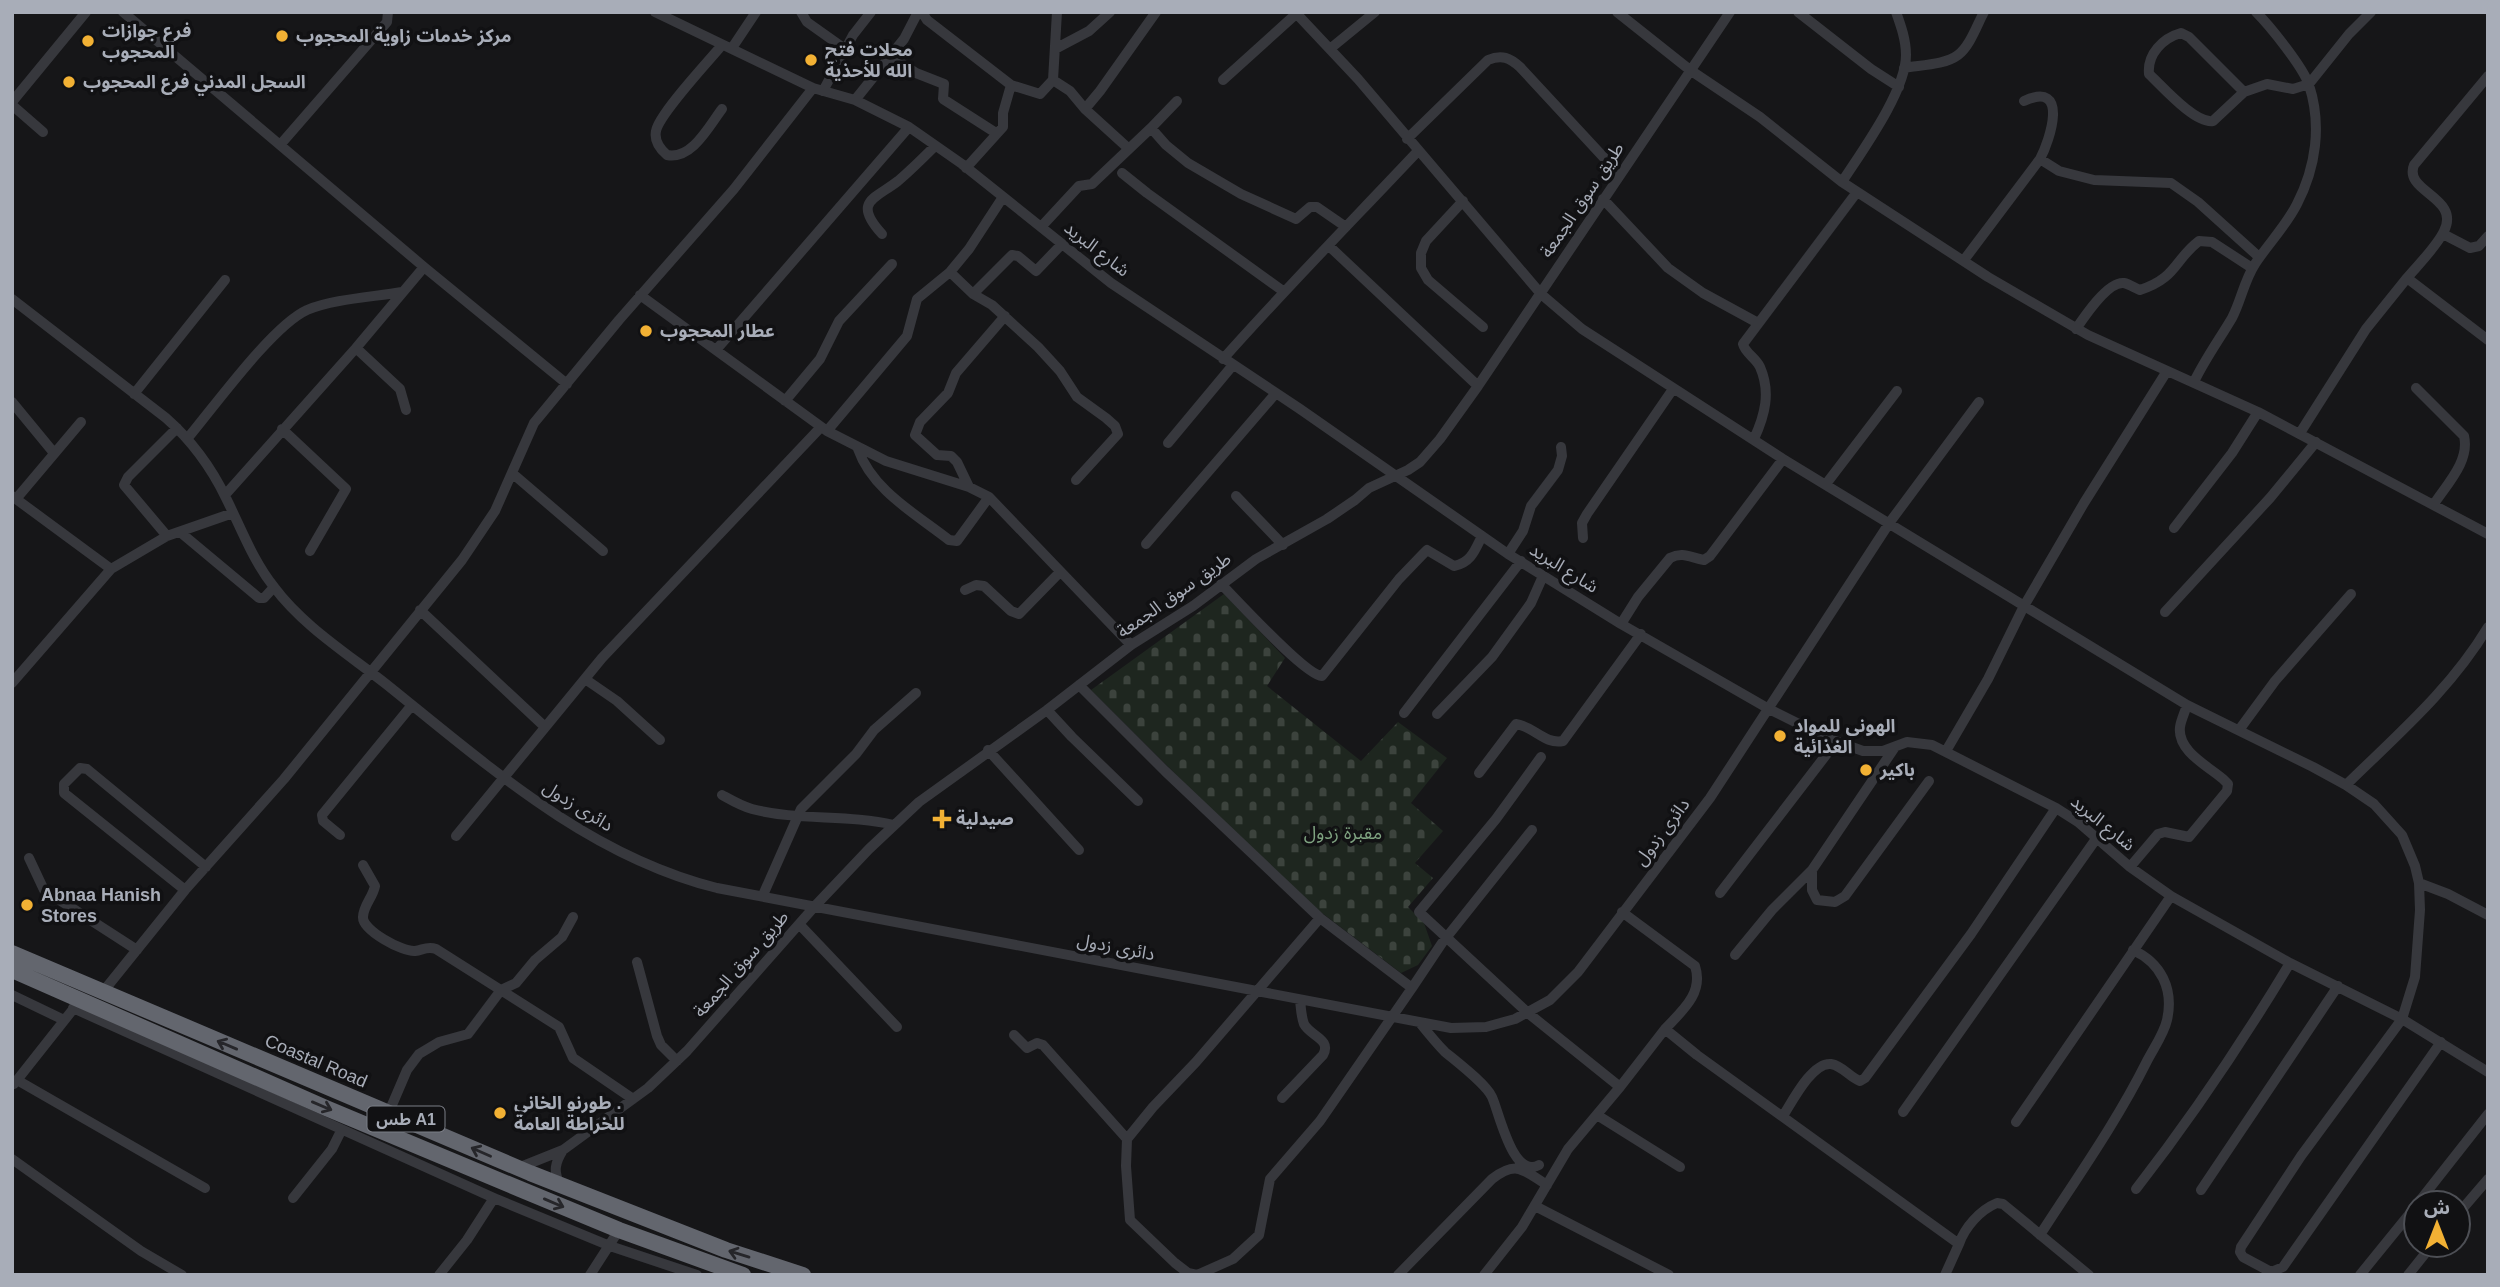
<svg xmlns="http://www.w3.org/2000/svg" width="2500" height="1287" viewBox="0 0 2500 1287" font-family="Arial,'Noto Sans Arabic',sans-serif">
<style>
.cemetery{fill:url(#cemetery-stones)}
.lines{fill:none;stroke-linecap:round;stroke-linejoin:round}
.minor{stroke:#37383d;stroke-width:10}
.highway{stroke:#63666e;stroke-width:16}
.oneway{stroke:#26262a}
.poi-dot{fill:#f2b134;stroke:#111113;stroke-width:2.5}
.labels{text-anchor:middle;dominant-baseline:central;stroke-width:7;stroke-linejoin:round;paint-order:stroke}
.shield{fill:#111113;stroke:#7b7e86;stroke-width:2}
.shield-label{font-size:16px;font-weight:bold;fill:#a8adb8}
.poi-label{font-size:18px;font-weight:bold;fill:#a8adb8;stroke:#111113;text-anchor:start}
.street-label{font-size:18px;fill:#a8adb8;stroke:#111113}
.park-label{font-size:18px;fill:#7fa381;stroke:#111113}
</style>
<defs>
<pattern id="cemetery-stones" width="16" height="16" patternUnits="userSpaceOnUse" patternTransform="scale(1.75)"><rect width="16" height="16" fill="#1e261f"/><path d="M2 7V4a2 2 0 0 1 4 0v3zM10 15v-3a2 2 0 0 1 4 0v3z" fill="#3c433d"/></pattern>
</defs>
<rect width="100%" height="100%" fill="#161618"/>
<path class="cemetery" d="M 1224,594 L 1285,658 L 1267,686 L 1361,761 L 1398,722 L 1447,758 L 1411,803 L 1443,831 L 1415,863 L 1433,878 L 1408,907 L 1424,923 L 1432,946 L 1418,965 L 1401,973 L 1305,900 L 1254,852 L 1091,690 Z"/>
<g class="lines">
<path class="minor" d="M 123,12 L 424,267 L 567,384
M 655,12 L 813,88 L 855,100 L 909,127 L 962,164 L 1111,283 L 1300,409 L 1508,554 L 1621,624 L 1769,709 L 1827,738 L 1863,751 L 1883,751 L 1907,742 L 1932,745 L 2056,808 L 2078,822 L 2130,867 L 2171,896 L 2290,963 L 2402,1019 L 2488,1072
M 801,12 L 807,22 L 845,49
M 922,12 L 927,20 L 1011,85
M 1295,12 L 1358,79 L 1541,294 L 1582,329 L 1783,459 L 2187,705 L 2313,767 L 2346,785 L 2374,804 L 2402,835 L 2415,866 L 2419,883 L 2420,910 L 2415,977 L 2402,1019 L 2301,1156 L 2241,1247 L 2240,1252 L 2243,1257 L 2271,1272 L 2283,1267 L 2441,1042
M 1617,12 L 1690,70 L 1760,117 L 1842,182 L 1988,277 L 2088,335 L 2258,412 L 2488,534
M 1798,12 L 1871,69 L 1899,87
M 2181,33 L 2189,37 L 2244,92 L 2213,121 C 2195,124 2162,86 2149,74 C 2147,54 2163,38 2181,33 Z
M 722,45 C 708,62 659,114 656,131 C 654,141 660,149 667,155 C 692,160 709,126 722,109
M 732,48 L 756,12
M 1331,48 L 1375,12
M 1055,49 L 1089,31 L 1110,12
M 890,56 L 916,73 L 944,84 L 943,99 L 996,133
M 1904,68 C 1920,65 1945,65 1958,55 C 1970,46 1977,25 1984,12
M 2488,76 L 2414,165 C 2403,192 2461,197 2444,231 C 2437,246 2418,265 2407,278 L 2488,340
M 1053,80 L 1057,12
M 1223,80 L 1296,14
M 823,91 L 853,35 L 871,12
M 2244,92 L 2267,84 L 2293,89 L 2309,84 L 2349,34 L 2371,12
M 855,100 L 904,39 L 918,12
M 2024,101 C 2070,80 2050,140 2040,159
M 12,102 L 86,12
M 12,105 L 43,132
M 1085,109 L 1100,91 L 1156,12
M 1151,128 L 1177,101
M 1407,139 L 1488,60 C 1502,54 1510,58 1520,67 L 1620,175
M 280,145 L 387,22 L 388,12
M 966,168 L 1003,127 L 1003,113 L 1011,85 L 1040,94 L 1053,80 L 1070,91 L 1085,109 L 1129,149
M 1122,173 L 1147,193 L 1283,291
M 1842,182 C 1862,151 1906,91 1906,55 C 1906,40 1901,26 1896,12
M 1603,199 L 1668,268 L 1703,293 L 1758,323
M 1463,201 L 1426,241 L 1421,253 L 1421,268 L 1428,280 L 1483,327
M 1041,227 L 1079,186 L 1092,184 L 1151,128 L 1166,145 L 1188,163 L 1241,194 L 1296,219 L 1310,207 L 1317,207 L 1346,227
M 882,234 C 852,201 875,199 898,181 C 911,170 923,158 935,146
M 2443,234 L 2470,248 L 2479,246 L 2488,236
M 1329,246 L 1478,386
M 1964,260 L 2040,159 L 2059,171 L 2094,180 L 2171,183 L 2198,202 L 2259,257
M 950,272 L 973,294 L 992,305 L 1038,347 L 1060,371 L 1077,397 L 1106,418 L 1115,426 L 1118,434 L 1076,480
M 973,294 L 1012,255 L 1018,256 L 1036,271 L 1061,245
M 640,295 L 827,431 L 886,461 L 969,487 L 989,497 L 1131,645
M 12,299 L 166,418 C 191,440 212,469 226,498 C 241,528 253,561 274,587 C 303,626 348,654 386,684 C 487,765 588,856 717,888 L 1451,1028 L 1486,1027 L 1515,1019 L 1550,1000 L 1578,972 L 1710,798 L 1890,522 L 1979,402
M 2076,329 C 2084,317 2108,281 2124,283 C 2129,284 2135,288 2140,290 C 2177,278 2174,260 2199,241 L 2212,242 L 2252,268
M 356,348 L 400,389 L 406,410
M 716,350 L 909,127
M 1223,359 C 1286,288 1353,220 1418,151
M 2194,382 C 2205,359 2219,340 2232,318 C 2241,301 2244,281 2255,264 C 2268,244 2286,226 2297,204 C 2316,167 2322,125 2309,85 C 2303,67 2270,26 2256,12
M 2416,388 L 2464,436 C 2470,461 2447,484 2434,504
M 134,394 L 225,280
M 785,401 L 820,359 L 839,321 L 892,264
M 12,402 L 54,453
M 282,429 L 346,489 L 310,551
M 827,431 L 907,336 L 917,299 L 950,272 L 969,249 L 1003,197
M 2300,433 L 2366,329 L 2407,278
M 187,439 C 214,407 272,326 307,310 C 333,299 373,297 402,292
M 1754,439 C 1765,415 1771,392 1760,367 C 1756,358 1745,353 1743,344 L 1857,192
M 1168,443 L 1233,365
M 858,449 C 872,490 916,514 949,540 L 957,541 L 989,497
M 512,473 L 603,551
M 1826,484 L 1897,391
M 969,487 L 957,462 L 951,456 L 937,455 L 915,435 L 920,422 L 948,393 L 956,373 L 1005,316
M 225,495 L 356,348 L 424,267
M 12,496 L 111,569
M 1236,496 L 1283,545
M 16,499 L 81,422
M 2174,528 L 2232,453 L 2258,412
M 180,532 L 259,598 L 264,598 L 274,587
M 167,536 L 124,485 L 128,477 L 177,428
M 1583,538 L 1582,523 L 1587,514 L 1673,389
M 1146,544 L 1276,393
M 1508,554 L 1523,531 L 1531,506 L 1558,470 L 1562,456 L 1561,447
M 1221,584 C 1238,601 1305,675 1322,676 L 1399,579 L 1424,553 L 1427,550 L 1454,566 C 1471,563 1475,550 1482,536
M 965,590 L 976,585 L 984,586 L 1011,611 L 1019,614 L 1060,572
M 420,610 L 545,727
M 2165,612 L 2270,498 L 2316,442
M 1621,624 L 1638,597 L 1670,558 C 1683,551 1691,558 1704,560 L 1710,556 L 1783,459
M 585,679 L 617,701 L 660,740
M 12,683 L 111,569 L 167,536 L 233,513
M 1079,685 L 1165,771 L 1320,918 L 1412,988 L 1320,1121 L 1270,1179 L 1259,1235 L 1233,1259 L 1197,1275 L 1188,1273 L 1175,1263 L 1130,1220 L 1126,1166 L 1127,1139 L 1153,1107 L 1196,1062 L 1320,918
M 1047,710 L 1072,737 L 1138,801
M 1404,713 L 1521,561
M 1437,714 L 1492,657 L 1531,603 L 1543,576
M 2239,730 L 2275,681 L 2351,594
M 988,750 L 1079,850
M 1946,751 L 1988,679 L 2024,606 L 2084,503 L 2167,371
M 1479,773 L 1516,724 C 1533,726 1545,745 1563,741 L 1641,634
M 2346,785 C 2398,734 2450,690 2488,627
M 722,795 C 731,800 741,806 752,809 C 798,821 847,814 894,825
M 340,835 L 323,821 L 322,815 L 412,705
M 456,836 L 602,658 L 821,427
M 29,858 L 44,890 L 137,950
M 363,865 L 375,886 C 373,897 363,906 363,917 C 362,930 402,952 415,951 C 423,950 427,946 436,949 L 559,1027 L 573,1058 L 633,1099
M 2130,867 L 2158,834 L 2165,832 L 2189,837 L 2227,791 L 2228,784 L 2223,779 C 2208,766 2177,751 2180,727 C 2181,720 2185,712 2187,705
M 1812,870 L 1812,890 L 1817,900 L 1835,902 L 1845,896 L 1929,781
M 2419,883 L 2448,894 L 2488,915
M 185,890 L 64,793 L 64,784 L 80,768 L 87,769 L 206,867
M 1720,893 L 1836,742
M 763,895 L 801,809 L 856,754 L 874,730 L 916,693
M 1622,912 L 1695,966 C 1704,993 1682,1011 1665,1029
M 799,924 L 897,1027
M 1735,955 L 1772,910 L 1812,870 L 1895,747
M 637,962 L 657,1036 L 661,1045 L 677,1061
M 1412,988 L 1442,943 L 1532,830
M 102,993 L 185,890 L 284,779 L 462,560 L 495,511 L 534,423 L 619,320 L 734,189 L 813,88
M 12,995 L 64,1020
M 73,1008 L 494,1198 L 610,1246 L 697,1275
M 1420,1023 C 1428,1033 1436,1043 1445,1052 C 1457,1062 1486,1084 1492,1097 C 1499,1112 1513,1180 1539,1165
M 1014,1035 L 1027,1048 L 1037,1043 L 1043,1045 L 1127,1139
M 17,1080 L 205,1188
M 14,1084 L 78,1003
M 1620,1087 L 1665,1029 L 1697,1055 L 1959,1244 L 1945,1275
M 1282,1098 L 1323,1055 C 1332,1039 1310,1036 1304,1024 C 1301,1016 1301,1008 1300,1000
M 389,1112 L 407,1070 L 419,1054 L 439,1042 L 468,1034 L 501,990 L 516,983 L 535,960 L 562,937 L 573,917
M 1903,1112 L 2096,839
M 1597,1115 L 1680,1167
M 1783,1116 C 1792,1102 1812,1062 1831,1064 C 1843,1066 1849,1077 1860,1081 L 1865,1078 L 1971,934 L 2056,808
M 2016,1122 L 2171,896
M 12,1159 L 141,1251 L 182,1275
M 518,1168 L 563,1150 L 648,1088 L 687,1051 L 815,906 L 869,849 L 919,802 L 1047,710 L 1131,645 L 1193,606 L 1256,559 L 1327,519 L 1355,500 L 1369,488 L 1408,470 L 1420,462 L 1440,439 L 1478,386 L 1730,12
M 560,1185 C 553,1171 555,1163 563,1150
M 2136,1189 C 2192,1117 2243,1041 2290,963
M 2201,1190 L 2338,986
M 293,1198 L 332,1149 L 341,1131
M 2418,1203 L 2488,1114
M 1535,1206 L 1669,1275
M 2458,1214 L 2488,1179
M 2040,1235 C 2076,1179 2116,1123 2146,1063 C 2153,1049 2164,1034 2167,1020 C 2174,989 2161,963 2133,950
M 1959,1244 C 1965,1227 1980,1210 1997,1203 L 2003,1204 L 2089,1275
M 439,1275 L 467,1240 L 494,1198
M 590,1275 L 619,1230
M 1398,1275 L 1492,1179 C 1517,1160 1523,1170 1547,1185
M 1484,1275 L 1522,1227 L 1568,1149 L 1620,1087 L 1528,1013 L 1419,912 L 1496,819 L 1541,757
M 2360,1275 L 2416,1206
M 2408,1275 L 2432,1245"/>
<path class="highway" d="M 12,953 L 530,1173 L 726,1250 L 803,1275
M 12,970 L 326,1108 L 520,1189 L 619,1230 L 743,1275"/>
</g>
<defs><path id="oneway-shaft" d="M-6 0H5M1.5-3L5.5 0L1.5 3" fill="none" stroke-width="1.6" stroke-linecap="round" stroke-linejoin="round" transform="scale(1.75)"/></defs>
<g class="oneway">
<use href="#oneway-shaft" transform="translate(227 1045) rotate(-157)"/>
<use href="#oneway-shaft" transform="translate(322 1106) rotate(23)"/>
<use href="#oneway-shaft" transform="translate(481 1152) rotate(-156)"/>
<use href="#oneway-shaft" transform="translate(554 1203) rotate(23)"/>
<use href="#oneway-shaft" transform="translate(739 1254) rotate(-163)"/>
</g>
<g class="poi-dot">
<circle cx="282" cy="36" r="7"/>
<circle cx="88" cy="41" r="7"/>
<circle cx="811" cy="60" r="7"/>
<circle cx="69" cy="82" r="7"/>
<circle cx="646" cy="331" r="7"/>
<circle cx="1780" cy="736" r="7"/>
<circle cx="1866" cy="770" r="7"/>
<path d="M938.5 808.5h7v7h7v7h-7v7h-7v-7h-7v-7h7z"/>
<circle cx="27" cy="905" r="7"/>
<circle cx="500" cy="1113" r="7"/>
</g>
<g class="labels">
<rect class="shield" x="367.5" y="1106.5" width="77" height="25" rx="5"/>
<g class="shield-label">
<text x="406" y="1119">طس A1</text>
</g>
<g class="poi-label">
<text x="102" y="31">فرع جوازات<tspan x="102" dy="21">المحجوب</tspan></text>
<text x="296" y="36">مركز خدمات زاوية المحجوب</text>
<text x="825" y="50">محلات فتح<tspan x="825" dy="21">الله للأحذية</tspan></text>
<text x="83" y="82">السجل المدني فرع المحجوب</text>
<text x="660" y="331">عطار المحجوب</text>
<text x="1794" y="726">الهونى للمواد<tspan x="1794" dy="21">الغذائية</tspan></text>
<text x="1880" y="770">باكير</text>
<text x="956" y="819">صيدلية</text>
<text x="41" y="895">Abnaa Hanish<tspan x="41" dy="21">Stores</tspan></text>
<text x="514" y="1103">طورنو الخاني .<tspan x="514" dy="21">للخراطة العامة</tspan></text>
</g>
<g class="street-label">
<text transform="translate(1582 200) rotate(-56)">طريق سوق الجمعة</text>
<text transform="translate(1097 249) rotate(38)">شارع البريد</text>
<text transform="translate(1564 568) rotate(32)">شارع البريد</text>
<text transform="translate(1174 595) rotate(-35)">طريق سوق الجمعة</text>
<text transform="translate(578 806) rotate(32)">دائرى زدول</text>
<text transform="translate(2103 823) rotate(39)">شارع البريد</text>
<text transform="translate(1662 832) rotate(-53)">دائرى زدول</text>
<text transform="translate(1116 947) rotate(11)">دائرى زدول</text>
<text transform="translate(741 964) rotate(-49)">طريق سوق الجمعة</text>
<text transform="translate(316 1061) rotate(23)">Coastal Road</text>
</g>
<g class="park-label">
<text x="1343" y="833">مقبرة زدول</text>
</g>
</g>
<rect width="2500" height="1287" fill="none" stroke="#a8adb8" stroke-width="28"/>
<g transform="translate(2437 1224)"><circle r="33" fill="#111113" stroke="#4d4f55" stroke-width="2"/>
<path d="M0-5L12 26L0 18L-12 26Z" fill="#f2b134"/>
<text y="-10" font-size="19" font-weight="bold" text-anchor="middle" fill="#a8adb8">ش</text>
</g>
</svg>
